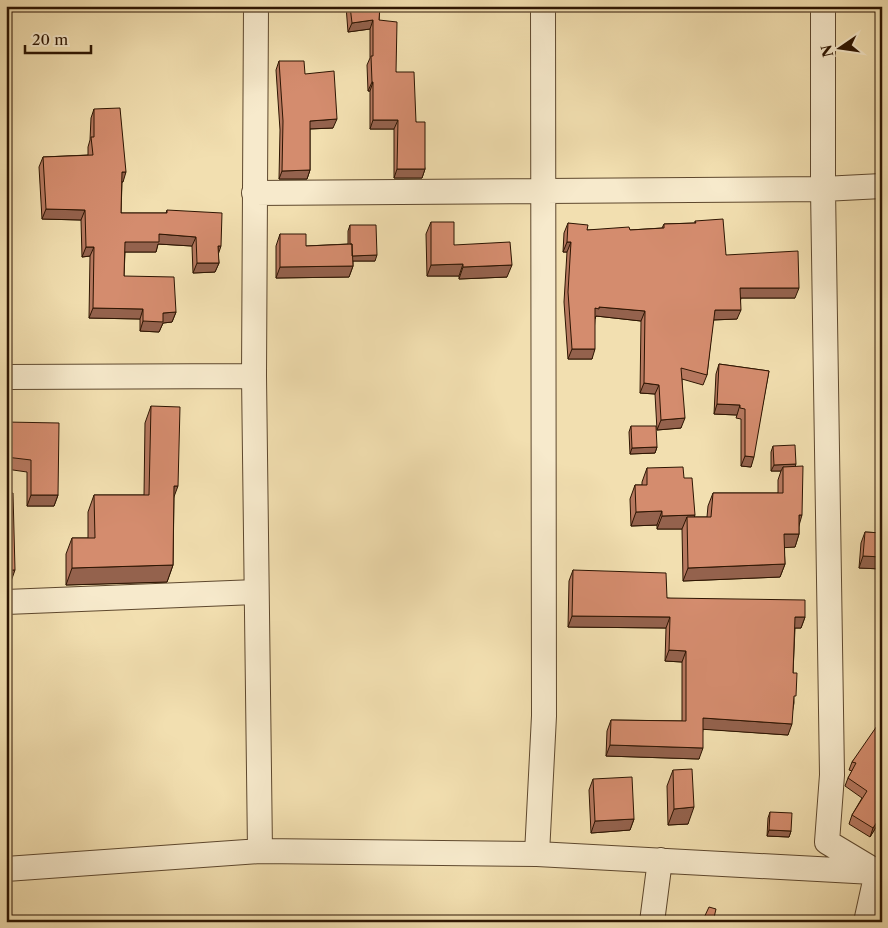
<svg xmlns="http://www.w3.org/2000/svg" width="888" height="928" viewBox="0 0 888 928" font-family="'Libre Caslon Text',serif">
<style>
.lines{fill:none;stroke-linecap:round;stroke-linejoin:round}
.minor-casing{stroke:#5e482e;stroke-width:26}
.minor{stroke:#f7eacc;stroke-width:24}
.wall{fill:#b6785f;stroke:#2d1502}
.shaded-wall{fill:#94624d;stroke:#2d1502}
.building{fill:#d48c6e;stroke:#2d1502}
</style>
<rect width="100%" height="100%" fill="#f2dfb0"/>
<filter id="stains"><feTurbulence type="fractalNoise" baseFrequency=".004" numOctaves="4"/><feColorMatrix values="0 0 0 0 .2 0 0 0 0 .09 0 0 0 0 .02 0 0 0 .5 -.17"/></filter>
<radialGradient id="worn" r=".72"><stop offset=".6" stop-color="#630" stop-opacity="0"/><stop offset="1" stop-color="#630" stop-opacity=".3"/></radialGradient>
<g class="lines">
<defs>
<path id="minor" d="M 256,6 L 254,376 L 260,851
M 823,6 L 823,189 L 832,775 L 827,842 L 877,872
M 254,193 L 823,189 L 882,186
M 6,377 L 254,376
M 6,602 L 256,592
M 537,854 L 544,716 L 543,6
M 6,869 L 260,851 L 537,854 L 873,872
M 652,922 L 660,860
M 866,922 L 877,872"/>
</defs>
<use href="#minor" class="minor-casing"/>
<use href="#minor" class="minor"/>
</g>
<path class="wall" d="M 346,6 L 380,6 L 379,20 L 396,72 L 416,122 L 425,169 L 422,178 L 394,178 L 394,129 L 370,129 L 370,91 L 368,91 L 367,65 L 370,58 L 370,29 L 348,32 Z
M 279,61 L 305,74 L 333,128 L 310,129 L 310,170 L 307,179 L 279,179 L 280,130 L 276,70 Z
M 94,109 L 123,182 L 122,182 L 121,213 L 166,213 L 167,210 L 218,254 L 219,263 L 215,272 L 193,273 L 192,246 L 158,244 L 156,252 L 125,252 L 124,276 L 176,312 L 172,322 L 163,323 L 159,332 L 140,331 L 140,319 L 89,318 L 90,256 L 82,257 L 81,220 L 42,219 L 39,167 L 43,157 L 88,155 L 88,147 L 90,140 L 91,118 Z
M 695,221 L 726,255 L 795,298 L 741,298 L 737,319 L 713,320 L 707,375 L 703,385 L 682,379 L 681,428 L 657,430 L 655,394 L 640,393 L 641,321 L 596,316 L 595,319 L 592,359 L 568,359 L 564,302 L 567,252 L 563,252 L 564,233 L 568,223 L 587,230 L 630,230 L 662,228 L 664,224 L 695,223 Z
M 431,222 L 454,245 L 507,277 L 459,279 L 459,276 L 427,276 L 426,234 Z
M 350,225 L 375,261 L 353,261 L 353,266 L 349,277 L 276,278 L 276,246 L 280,234 L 306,246 L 348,244 L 348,231 Z
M 719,364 L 769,371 L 751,467 L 741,466 L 741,419 L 736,418 L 737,415 L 714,414 L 716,374 Z
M 151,406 L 174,497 L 173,565 L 167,582 L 66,585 L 66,554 L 72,538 L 88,538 L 88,512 L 94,495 L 144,495 L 145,423 Z
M 6,422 L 58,495 L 54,506 L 27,506 L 27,472 L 6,469 Z
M 631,426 L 657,447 L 655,453 L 630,454 L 629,432 Z
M 773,446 L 795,466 L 799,525 L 799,534 L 795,547 L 784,547 L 785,564 L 780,577 L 683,581 L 682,529 L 657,529 L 657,525 L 631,526 L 630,499 L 635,485 L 642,485 L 642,482 L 647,468 L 684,478 L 694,517 L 707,517 L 708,506 L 713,493 L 778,493 L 778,480 L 781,471 L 771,471 L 771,452 Z
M 865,532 L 882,533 L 882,569 L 859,568 L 861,543 Z
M 573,570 L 667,598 L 805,617 L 801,628 L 795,628 L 793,673 L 794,703 L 788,735 L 703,729 L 699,759 L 606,756 L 607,731 L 611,720 L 682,721 L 682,662 L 665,661 L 666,628 L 568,627 L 569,581 Z
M 882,725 L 882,824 L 881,826 L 878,824 L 870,837 L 849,824 L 852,815 L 862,798 L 845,786 L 848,778 L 852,771 L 849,770 L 852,762 Z
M 673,770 L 688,824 L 668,825 L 667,786 Z
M 593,779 L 634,819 L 630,830 L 591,833 L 589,790 Z
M 770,812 L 791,831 L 789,837 L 767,836 L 768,818 Z"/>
<path class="shaded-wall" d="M 373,20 L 370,29 L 348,32 L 352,23 Z
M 372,82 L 373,82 L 370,91 L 368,91 Z
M 337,119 L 333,128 L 307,129 L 310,121 Z
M 373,120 L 398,120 L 394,129 L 370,129 Z
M 397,169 L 425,169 L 422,178 L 394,178 Z
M 310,170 L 307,179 L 279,179 L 282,171 Z
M 122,172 L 126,172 L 123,182 L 118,181 Z
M 46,209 L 85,210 L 81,220 L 42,219 Z
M 159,234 L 196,237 L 192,246 L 158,244 L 156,252 L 121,252 L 125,242 Z
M 567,242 L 571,242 L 567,252 L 563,252 Z
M 218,246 L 221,246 L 218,255 Z
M 86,247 L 94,247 L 90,256 L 82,257 Z
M 377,255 L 375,261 L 348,261 L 350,256 Z
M 197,263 L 219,263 L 215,272 L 193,273 Z
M 463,264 L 459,276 L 427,276 L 431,265 Z
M 512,265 L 507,277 L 459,279 L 463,267 Z
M 353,266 L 349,277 L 276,278 L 280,267 Z
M 740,288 L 799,288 L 795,298 L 737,298 Z
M 599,307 L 645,311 L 641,321 L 596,316 L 595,319 L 591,318 L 595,308 Z
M 93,308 L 143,309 L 140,319 L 89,318 Z
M 715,310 L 741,310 L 737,319 L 711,320 Z
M 176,312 L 172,322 L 163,323 L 159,332 L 140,331 L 143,321 L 163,313 Z
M 572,349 L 595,349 L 592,359 L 568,359 Z
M 644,383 L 659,385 L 655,394 L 640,393 Z
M 717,404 L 740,405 L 737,415 L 714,414 Z
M 685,418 L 681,428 L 657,430 L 661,420 Z
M 657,447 L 655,453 L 630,454 L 632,448 Z
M 745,456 L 754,457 L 751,467 L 741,466 Z
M 796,464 L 794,470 L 783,467 L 781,471 L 771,471 L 774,465 Z
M 174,486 L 178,486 L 172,502 Z
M 31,495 L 58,495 L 54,506 L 27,506 Z
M 662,511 L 657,525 L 631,526 L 636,512 Z
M 695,515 L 690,529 L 687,517 L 682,529 L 657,529 L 662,516 Z
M 799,515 L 802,515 L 798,529 Z
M 784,534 L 799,534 L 795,547 L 779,548 Z
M 863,556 L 882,557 L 882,569 L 859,568 Z
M 785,564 L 780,577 L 683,581 L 688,568 Z
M 173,565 L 167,582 L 66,585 L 72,568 Z
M 6,570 L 15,570 L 9,587 L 6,587 Z
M 572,616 L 670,617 L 666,628 L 568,627 Z
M 795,617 L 805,617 L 801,628 L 791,628 Z
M 669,650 L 686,651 L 682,662 L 665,661 Z
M 703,718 L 792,724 L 788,735 L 699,729 Z
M 610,745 L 703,748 L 699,759 L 606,756 Z
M 694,807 L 688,824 L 668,825 L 674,809 Z
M 881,816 L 878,824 L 870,837 L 873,828 Z
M 634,819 L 630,830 L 591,833 L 595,821 Z
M 769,830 L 791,831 L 789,837 L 767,836 Z"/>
<path class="building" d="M 350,6 L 380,6 L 379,20 L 397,22 L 396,72 L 414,72 L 416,122 L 425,122 L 425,169 L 397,169 L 398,120 L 373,120 L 373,82 L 372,82 L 371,56 L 373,56 L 373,20 L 352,23 Z
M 279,61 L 304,61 L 305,74 L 334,71 L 337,119 L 310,121 L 310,170 L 282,171 L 283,121 Z
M 120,108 L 126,172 L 122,172 L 121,213 L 167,213 L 167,210 L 222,213 L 221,246 L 218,246 L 219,263 L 197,263 L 196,237 L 159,234 L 159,242 L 125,242 L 124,276 L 174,277 L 176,312 L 163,313 L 163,322 L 143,321 L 143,309 L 93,308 L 94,247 L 86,247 L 85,210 L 46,209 L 43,157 L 93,155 L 91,137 L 94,137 L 94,109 Z
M 723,219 L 726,255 L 798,251 L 799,288 L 740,288 L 741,310 L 715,310 L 707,375 L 681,368 L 685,418 L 661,420 L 659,385 L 644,383 L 645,311 L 599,307 L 599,309 L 595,308 L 595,349 L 572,349 L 568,292 L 571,242 L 567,242 L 568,223 L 588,225 L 587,230 L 629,227 L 630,230 L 664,228 L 664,224 L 696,223 L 695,221 Z
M 431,222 L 454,222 L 454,245 L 510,242 L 512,265 L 463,267 L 463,264 L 431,265 Z
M 350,225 L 376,225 L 377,255 L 352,256 L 352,244 L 350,244 Z
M 280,234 L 306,234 L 306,246 L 352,244 L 353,266 L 280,267 Z
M 719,364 L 769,371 L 754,457 L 745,456 L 745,409 L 740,408 L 740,405 L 717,404 Z
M 151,406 L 180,407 L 178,486 L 174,486 L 173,565 L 72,568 L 72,538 L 95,538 L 94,495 L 149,495 Z
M 6,422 L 59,423 L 58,495 L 31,495 L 31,460 L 6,457 Z
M 631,426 L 656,426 L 657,447 L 632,448 Z
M 795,445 L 796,464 L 774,465 L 773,446 Z
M 803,466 L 802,515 L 799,515 L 799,534 L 784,534 L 785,564 L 688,568 L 687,517 L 711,517 L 713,493 L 783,493 L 783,467 Z
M 683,467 L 684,478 L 692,478 L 695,515 L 662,516 L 662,511 L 636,512 L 635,485 L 647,485 L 647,468 Z
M 13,493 L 15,570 L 6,570 L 6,494 Z
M 865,532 L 882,533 L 882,557 L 863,556 Z
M 573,570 L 666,573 L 667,598 L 805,600 L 805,617 L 795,617 L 793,673 L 797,673 L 796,696 L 794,696 L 792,724 L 703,718 L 703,748 L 610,745 L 611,720 L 686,721 L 686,651 L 669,650 L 670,617 L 572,616 Z
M 879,723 L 882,725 L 882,816 L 881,816 L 873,828 L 852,815 L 867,791 L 848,778 L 856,763 L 852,762 Z
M 692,769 L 694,807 L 674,809 L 673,770 Z
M 632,777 L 634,819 L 595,821 L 593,779 Z
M 770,812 L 792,813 L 791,831 L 769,830 Z
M 709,907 L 716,909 L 713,922 L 702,922 Z"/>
<rect width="888" height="928" fill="none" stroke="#f2dfb0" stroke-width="25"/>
<rect x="8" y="8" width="873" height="913" fill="none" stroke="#2d1502" stroke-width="2.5"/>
<rect x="12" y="12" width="863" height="903" fill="none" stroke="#2d1502"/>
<g transform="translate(840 48) rotate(257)" stroke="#f7eacc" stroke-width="4" paint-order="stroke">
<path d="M0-4L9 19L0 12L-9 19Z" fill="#2d1502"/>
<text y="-8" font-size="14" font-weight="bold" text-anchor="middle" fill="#2d1502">N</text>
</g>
<path d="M25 45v8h66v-8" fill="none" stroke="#2d1502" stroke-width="2.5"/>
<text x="32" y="45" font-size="15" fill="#2d1502" stroke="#f7eacc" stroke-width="4" paint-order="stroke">20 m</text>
<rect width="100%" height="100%" filter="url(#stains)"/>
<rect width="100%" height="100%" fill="url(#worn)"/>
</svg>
